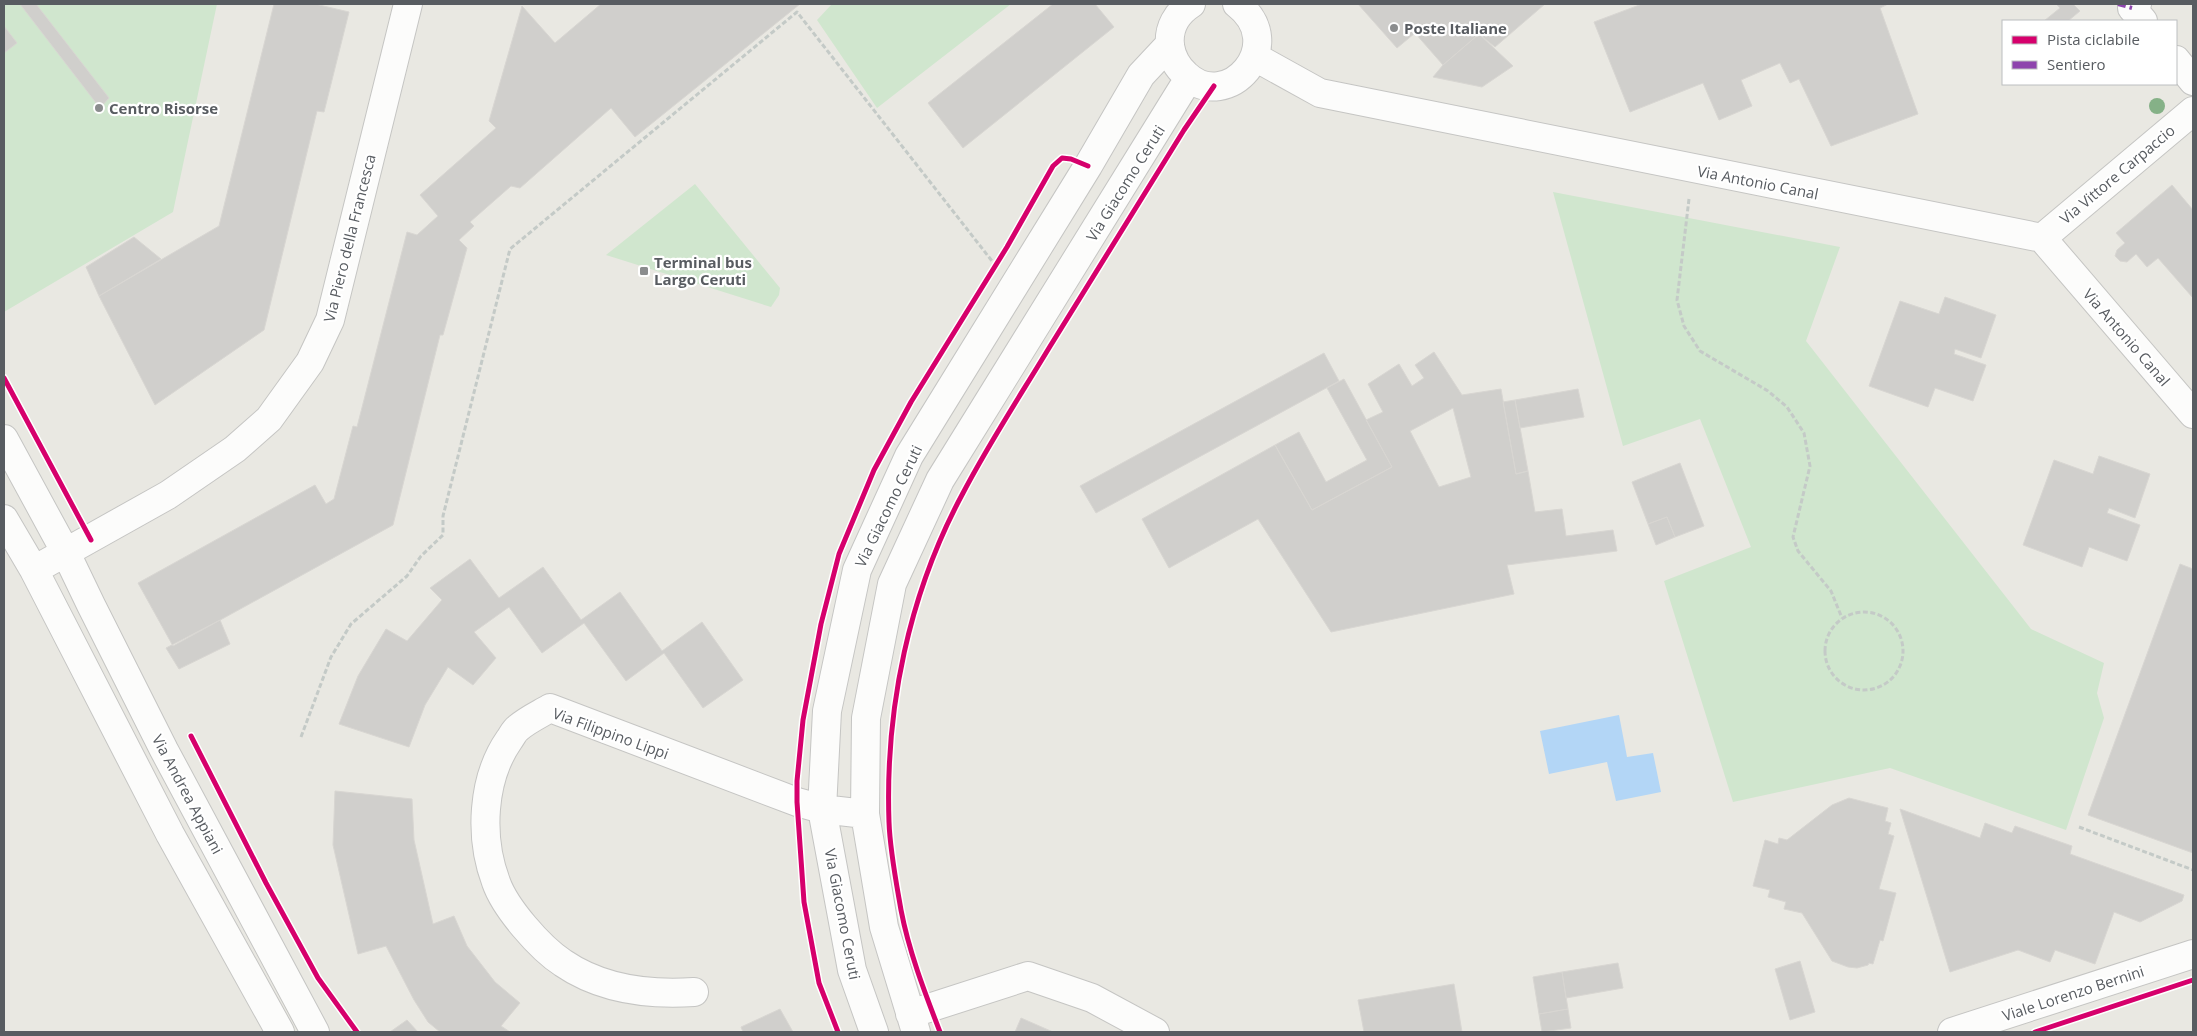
<svg xmlns="http://www.w3.org/2000/svg" width="2197" height="1036" viewBox="0 0 2197 1036" font-family="'Open Sans',sans-serif">
<style>
.green{fill:#d0e6ce}
.water{fill:#b3d6f6}
.building{fill:#d0cfcc;stroke:#d8d6d2;fill-rule:evenodd}
.lines{fill:none;stroke-linecap:round;stroke-linejoin:round}
.minor-casing{stroke:#c5c5c3;stroke-width:30}
.path{stroke:#c4cac7;stroke-width:3;stroke-dasharray:5 2.5;stroke-linecap:butt}
.minor{stroke:#fcfcfb;stroke-width:28}
.quiet{stroke:#8e44ad;stroke-width:4;stroke-dasharray:8 4;stroke-linecap:butt}
.cycleway-casing{stroke:#fff;stroke-width:8}
.cycleway{stroke:#d6006c;stroke-width:5}
.tree{fill:#85b187}
.poi-dot{fill:#8b8d8e;stroke:#fff;stroke-width:2}
.labels{text-anchor:middle;dominant-baseline:central;stroke-width:4.5;stroke-linejoin:round;paint-order:stroke}
.poi-label{font-size:15px;font-weight:bold;fill:#585c61;stroke:#fff;text-anchor:start}
.street-label{font-size:15px;fill:#585c61;stroke:#fff}
</style>
<rect width="100%" height="100%" fill="#e9e8e2"/>
<path class="green" d="M 4,4 L 217,4 L 173,212 L 4,312 Z
M 832,4 L 1011,4 L 877,108 L 817,20 Z
M 695,184 L 780,288 L 779,295 L 771,307 L 606,255 Z
M 1553,192 L 1840,247 L 1806,341 L 2031,629 L 2104,663 L 2097,693 L 2104,718 L 2066,830 L 1890,768 L 1733,802 L 1664,581 L 1751,547 L 1700,419 L 1623,446 Z"/>
<path class="water" d="M 1619,715 L 1627,757 L 1653,753 L 1661,792 L 1616,801 L 1607,762 L 1549,774 L 1540,731 Z"/>
<path class="building" d="M 20,4 L 36,4 L 109,98 L 100,108 Z
M 274,4 L 315,4 L 349,12 L 324,112 L 317,111 L 264,330 L 155,405 L 99,296 L 219,226 Z
M 601,4 L 800,4 L 635,137 L 611,108 L 520,188 L 511,186 L 470,222 L 474,226 L 459,240 L 467,248 L 443,335 L 440,335 L 393,525 L 173,646 L 138,583 L 315,485 L 326,504 L 334,499 L 353,426 L 357,427 L 407,232 L 417,235 L 438,216 L 420,195 L 496,128 L 489,121 L 522,6 L 555,43 Z
M 1053,4 L 1095,4 L 1114,27 L 963,148 L 928,103 Z
M 1358,4 L 1545,4 L 1495,47 L 1479,34 L 1443,65 L 1415,33 L 1397,48 Z
M 1642,4 L 1888,4 L 1880,8 L 1918,114 L 1831,146 L 1799,79 L 1790,83 L 1780,63 L 1741,80 L 1752,106 L 1719,120 L 1703,83 L 1630,112 L 1594,22 Z
M 2056,4 L 2073,4 L 2080,11 L 2068,21 L 2044,21 L 2060,8 Z
M 4,26 L 17,43 L 4,53 Z
M 1479,34 L 1513,66 L 1482,87 L 1433,77 L 1443,65 Z
M 2172,185 L 2193,210 L 2193,298 L 2158,258 L 2147,267 L 2136,254 L 2127,262 L 2120,261 L 2115,256 L 2117,250 L 2125,243 L 2116,233 Z
M 134,237 L 161,259 L 99,296 L 86,267 Z
M 1945,297 L 1996,315 L 1981,358 L 1955,349 L 1954,354 L 1986,365 L 1973,401 L 1935,388 L 1928,407 L 1869,386 L 1900,301 L 1939,314 Z
M 1434,352 L 1462,395 L 1501,389 L 1516,474 L 1528,471 L 1535,512 L 1562,509 L 1566,536 L 1613,530 L 1617,551 L 1507,565 L 1514,594 L 1331,632 L 1258,519 L 1169,568 L 1142,519 L 1275,445 L 1312,510 L 1392,467 L 1366,420 L 1383,412 L 1368,384 L 1399,364 L 1412,386 L 1424,378 L 1415,365 ZM 1453,408 L 1471,477 L 1439,487 L 1410,431 Z
M 1324,353 L 1339,381 L 1096,513 L 1080,486 Z
M 1344,379 L 1392,467 L 1312,510 L 1275,445 L 1299,432 L 1326,482 L 1367,460 L 1327,388 Z
M 1578,389 L 1584,417 L 1520,428 L 1515,400 Z
M 1515,400 L 1528,471 L 1516,474 L 1503,402 Z
M 2099,456 L 2150,474 L 2135,518 L 2109,508 L 2107,513 L 2140,525 L 2127,561 L 2089,547 L 2082,567 L 2023,545 L 2054,460 L 2093,474 Z
M 1680,463 L 1704,526 L 1675,537 L 1667,517 L 1648,524 L 1632,482 Z
M 1667,517 L 1675,537 L 1656,545 L 1648,524 Z
M 470,559 L 499,598 L 543,567 L 581,620 L 620,592 L 662,651 L 702,622 L 743,680 L 703,708 L 664,653 L 626,681 L 584,623 L 542,653 L 509,607 L 474,632 L 496,658 L 473,685 L 448,667 L 425,705 L 409,747 L 339,724 L 358,676 L 386,629 L 407,641 L 442,600 L 430,588 Z
M 2180,564 L 2193,569 L 2193,853 L 2088,815 Z
M 220,620 L 230,644 L 179,669 L 166,648 Z
M 335,791 L 412,799 L 414,840 L 433,924 L 454,916 L 467,946 L 495,982 L 520,1003 L 501,1026 L 510,1032 L 440,1032 L 428,1022 L 414,1000 L 386,946 L 358,954 L 333,845 Z
M 1849,798 L 1888,808 L 1885,821 L 1891,823 L 1888,834 L 1894,836 L 1879,889 L 1896,893 L 1883,941 L 1880,940 L 1873,964 L 1869,963 L 1868,965 L 1857,968 L 1848,967 L 1832,961 L 1802,913 L 1784,909 L 1786,902 L 1768,897 L 1770,890 L 1753,886 L 1765,840 L 1778,844 L 1779,838 L 1787,840 L 1832,805 Z
M 1900,809 L 1980,838 L 1985,823 L 2012,833 L 2015,826 L 2072,846 L 2070,854 L 2184,895 L 2182,901 L 2140,922 L 2114,912 L 2095,964 L 2055,950 L 2050,962 L 2018,950 L 1950,972 Z
M 1800,961 L 1815,1012 L 1790,1020 L 1775,969 Z
M 1618,963 L 1623,988 L 1566,998 L 1562,972 Z
M 1562,972 L 1568,1009 L 1539,1014 L 1533,977 Z
M 1454,984 L 1462,1032 L 1364,1032 L 1358,1000 Z
M 780,1009 L 793,1032 L 743,1032 L 741,1027 Z
M 1568,1009 L 1571,1028 L 1542,1032 L 1539,1014 Z
M 1021,1018 L 1053,1032 L 1015,1032 Z
M 407,1020 L 418,1032 L 390,1032 Z"/>
<g class="lines">
<defs>
<path id="minor" d="M 1191,4 C 1177,13 1168,28 1170,46 C 1172,58 1177,67 1186,75 C 1227,114 1290,45 1237,4
M 2137,4 L 2132,8 L 2143,21
M 1255,57 L 1320,93 L 2042,238 L 2193,414
M 2176,60 L 2193,81
M 2042,238 L 2193,111
M 4,439 L 66,553 L 91,605 L 164,750 L 315,1032
M 4,519 L 34,570 L 170,834 L 280,1032
M 34,570 L 168,495 L 235,449 L 269,419 L 310,362 L 330,320 L 408,4
M 694,992 C 649,995 601,989 563,963 C 540,948 505,908 496,882 C 479,837 482,779 509,740 C 512,736 514,731 518,728 C 527,720 540,714 550,708 L 797,802 L 822,809 L 865,814
M 910,1014 L 1028,976 L 1092,998 L 1155,1032
M 874,1032 L 852,970 L 822,809 L 827,711 L 857,570 L 909,456 L 1088,166 L 1141,75 L 1170,44
M 916,1032 L 884,927 L 865,814 L 866,718 L 892,584 L 940,480 L 1189,78
M 1952,1032 L 2193,954"/>
</defs>
<use href="#minor" class="minor-casing"/>
<path class="path" d="M 1689,199 L 1677,300 L 1684,326 L 1700,351 L 1768,391 L 1787,407 L 1804,433 L 1810,466 L 1793,537 L 1798,551 L 1831,591 L 1842,618
M1825 651a39 39 0 1 1 78 0a39 39 0 1 1-78 0Z
M 301,737 L 331,657 L 351,624 L 407,576 L 421,556 L 443,535 L 443,516 L 510,249 L 797,12 L 992,261
M 2079,827 L 2193,870"/>
<use href="#minor" class="minor"/>
<path class="quiet" d="M 2118,4 L 2132,8"/>
<defs>
<path id="cycleway" d="M 4,378 L 91,540
M 191,736 L 266,883 L 318,978 L 357,1032
M 838,1032 L 819,983 L 804,902 L 797,802 L 797,781 L 803,720 L 821,624 L 839,554 L 874,470 L 911,402 L 1007,247 L 1053,166 L 1062,158 L 1071,159 L 1088,166
M 940,1032 C 925,993 909,952 901,910 C 896,881 890,851 889,822 C 885,708 909,593 963,493 C 989,443 1020,396 1049,348 C 1094,276 1139,203 1184,130 L 1214,86
M 2035,1032 L 2193,980"/>
</defs>
<use href="#cycleway" class="cycleway-casing"/>
<use href="#cycleway" class="cycleway"/>
</g>
<circle class="tree" cx="2157" cy="106" r="8"/>
<g class="poi-dot">
<circle cx="1394" cy="28" r="5"/>
<circle cx="99" cy="108" r="5"/>
<rect x="639" y="266" width="10" height="10" rx="2.5"/>
</g>
<g class="labels">
<g class="poi-label">
<text x="1404" y="28">Poste Italiane</text>
<text x="109" y="108">Centro Risorse</text>
<text x="654" y="262">Terminal bus<tspan x="654" dy="17">Largo Ceruti</tspan></text>
</g>
<g class="street-label">
<text transform="translate(2117 174) rotate(-40)">Via Vittore Carpaccio</text>
<text transform="translate(1758 182) rotate(11)">Via Antonio Canal</text>
<text transform="translate(1125 183) rotate(-58)">Via Giacomo Ceruti</text>
<text transform="translate(349 238) rotate(-76)">Via Piero della Francesca</text>
<text transform="translate(2127 337) rotate(49)">Via Antonio Canal</text>
<text transform="translate(888 506) rotate(-64)">Via Giacomo Ceruti</text>
<text transform="translate(611 733) rotate(20)">Via Filippino Lippi</text>
<text transform="translate(188 794) rotate(62)">Via Andrea Appiani</text>
<text transform="translate(843 914) rotate(79)">Via Giacomo Ceruti</text>
<text transform="translate(2073 993) rotate(-18)">Viale Lorenzo Bernini</text>
</g>
</g>
<rect width="2197" height="1036" fill="none" stroke="#585c61" stroke-width="10"/>
<rect x="2002" y="20" width="175" height="65" fill="#ffffff" stroke="#bcbec0"/>
<rect x="2012" y="36" width="25" height="8" fill="#d6006c" stroke="#bcbec0"/>
<text x="2047" y="45" font-size="15" fill="#585c61">Pista ciclabile</text>
<rect x="2012" y="61" width="25" height="8" fill="#8e44ad" stroke="#bcbec0"/>
<text x="2047" y="70" font-size="15" fill="#585c61">Sentiero</text>
</svg>
